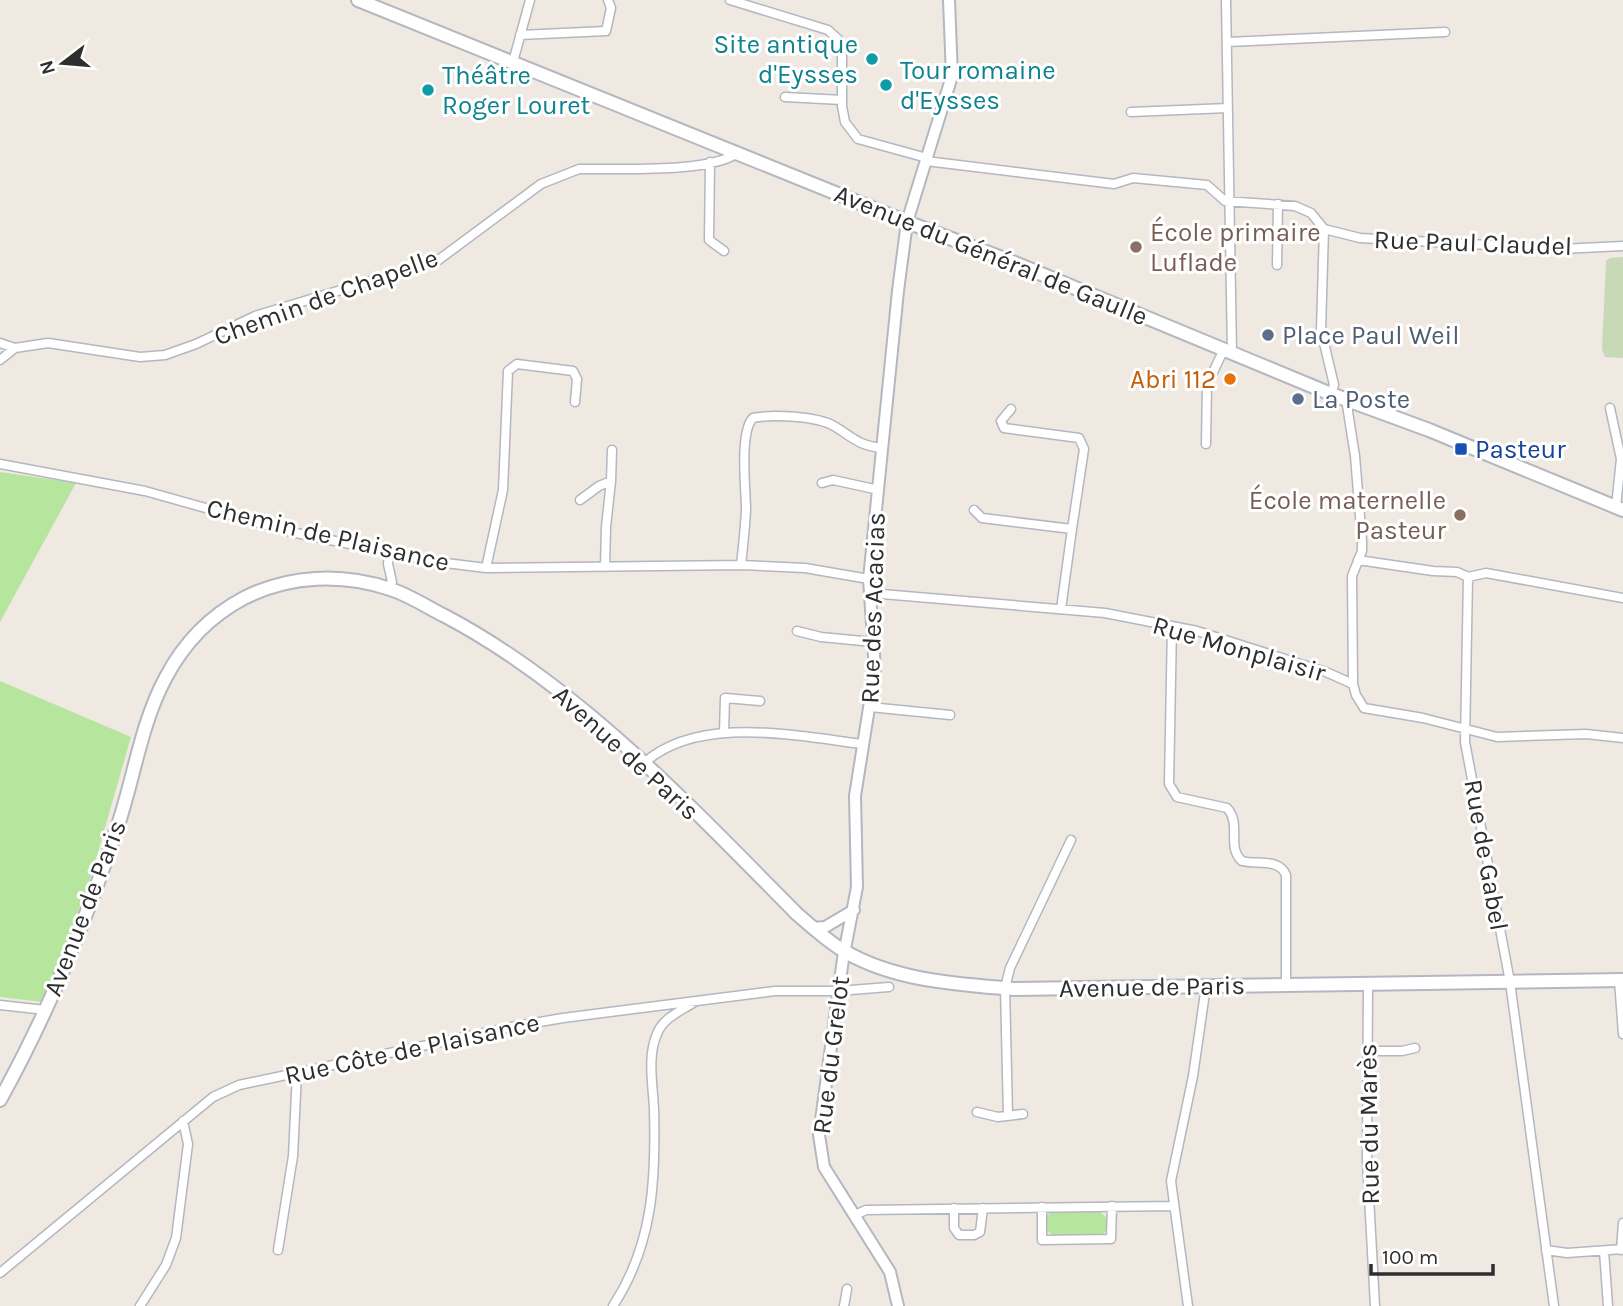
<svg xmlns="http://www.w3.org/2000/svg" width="1623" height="1306" viewBox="0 0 1623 1306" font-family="Karla,sans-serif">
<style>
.green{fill:#b6e59e}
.cemetery{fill:#c8d9b8}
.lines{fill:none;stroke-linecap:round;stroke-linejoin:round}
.minor-casing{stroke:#b4b7c1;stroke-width:11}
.tertiary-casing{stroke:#b4b7c1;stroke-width:14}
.secondary-casing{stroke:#b4b7c1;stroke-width:16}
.minor{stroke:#fff;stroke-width:8}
.tertiary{stroke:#fff;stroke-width:10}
.secondary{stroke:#fff;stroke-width:12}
.culture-dot{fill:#0f9aa8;stroke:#fff;stroke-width:2.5}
.education-dot{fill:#8d6e63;stroke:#fff;stroke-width:2.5}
.service-dot{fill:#5c6f8a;stroke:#fff;stroke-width:2.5}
.food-dot{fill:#e8710a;stroke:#fff;stroke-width:2.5}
.transit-dot{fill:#1a4fb4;stroke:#fff;stroke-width:2.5}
.labels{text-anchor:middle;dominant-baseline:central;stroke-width:6;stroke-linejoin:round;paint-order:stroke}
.culture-label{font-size:26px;fill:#0d838f;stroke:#fff;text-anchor:start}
.education-label{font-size:26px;fill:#785e54;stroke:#fff;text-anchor:start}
.street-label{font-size:26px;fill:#2e2e2e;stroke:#fff}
.service-label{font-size:26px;fill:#4e5e75;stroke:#fff;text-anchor:start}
.food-label{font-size:26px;fill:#c56008;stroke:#fff;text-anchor:end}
.transit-label{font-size:26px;fill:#164399;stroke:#fff;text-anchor:start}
</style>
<rect width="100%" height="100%" fill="#efe9e1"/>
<path class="green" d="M 0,472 L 76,483 L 0,622 Z
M 0,681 L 131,737 L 89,883 L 43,1002 L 0,997 Z
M 1051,1212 L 1100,1212 L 1108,1219 L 1108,1229 L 1101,1236 L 1053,1236 L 1044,1227 L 1045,1218 Z"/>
<path class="cemetery" d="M 1623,257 L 1623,358 L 1605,357 L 1602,349 L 1606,261 L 1610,258 Z"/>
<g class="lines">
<defs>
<path id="minor" d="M 730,0 L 828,30 L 839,40 L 842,56 L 842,106 L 845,122 L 858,139 L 927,158
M 1226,0 L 1232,353
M 520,35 L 606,31 L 611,8 L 608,0
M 1227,42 L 1445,32
M 513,62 L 530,0
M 785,97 L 842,100
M 1131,112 L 1228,108
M 926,161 L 1114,184 L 1133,178 L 1207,185 L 1225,201 L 1295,206 L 1311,213 L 1324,229 L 1321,330 L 1334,385 L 1331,394
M 710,162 L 709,240 L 724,251
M 1324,229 L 1360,238 L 1561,249 L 1623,246
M 1277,265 L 1278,204
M 0,343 L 15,348
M 0,360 L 15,348 L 48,343 L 140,357 L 165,355 L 196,344 L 255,316 L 437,261 L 541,184 L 579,169 C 617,168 710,174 739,152
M 1346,399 L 1355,456 L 1362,541 L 1362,551 L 1352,576 L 1353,684
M 1610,408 L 1621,459 L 1616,507
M 1011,409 L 1001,421 L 1004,428 L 1079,438 L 1084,449 L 1072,529
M 1206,444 L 1207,385 L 1224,349
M 0,464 L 145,491 L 291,532 L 438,562 L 486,568 L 741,565 L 805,568 L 869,579
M 611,481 L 612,450
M 822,483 L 833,480 L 879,490
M 580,500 L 599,486 L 611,481 L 606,527 L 605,567
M 974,510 L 982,518 L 1072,529 L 1061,609
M 1358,560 L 1433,571 L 1457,572 L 1468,577 L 1486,573 L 1623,598
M 741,565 C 743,547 745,529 746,510 C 746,490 739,432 753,418 C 772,414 817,416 834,426 C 854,438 857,445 882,448
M 486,568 L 503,490 L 508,371 L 517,364 L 573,371 L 577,379 L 575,402
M 1468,577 L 1465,742 L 1510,982 L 1554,1306
M 387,588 L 392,582 L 388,564 L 389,553
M 870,593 L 1105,613 L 1197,631 L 1326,672 L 1353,684 L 1356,695 L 1364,708 L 1423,718 L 1497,737 L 1586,734 L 1623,738
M 1172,626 L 1169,784 L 1177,797 L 1227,808 C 1242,824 1226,847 1242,861 C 1257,865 1279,858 1286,875 L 1286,985
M 797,631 L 821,637 L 873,642
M 870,707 L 950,715
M 724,733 L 725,698 L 760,701
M 643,764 C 697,714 796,736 863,744
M 1619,980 L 1623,1034
M 1368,984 L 1367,1160 L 1375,1306
M 0,1005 L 45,1010
M 1367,1051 L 1402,1051 L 1415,1048
M 977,1112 L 998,1117 L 1023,1114
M 1008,1115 L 1005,988 L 1010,968 L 1071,840
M 1042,1207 L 1042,1240 L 1111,1239 L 1112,1206
M 954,1208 L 954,1228 L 959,1235 L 974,1235 L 980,1232 L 983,1208
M 855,1215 L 866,1210 L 1174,1206
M 278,1250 L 293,1156 L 297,1073
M 1546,1250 L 1567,1253 L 1623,1249
M 1621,1250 L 1623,1223
M 1604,1251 L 1608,1306
M 0,1273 L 213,1097 L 239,1085 L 516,1026 L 563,1018 L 775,991 L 838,991 L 889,987
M 140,1306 L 166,1265 L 176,1238 L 188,1144 L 183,1121
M 613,1306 C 653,1245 656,1180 654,1109 C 653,1086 647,1056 657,1034 C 663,1018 679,1012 693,1003
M 844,1306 L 847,1289
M 1188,1306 L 1171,1181 L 1193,1076 L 1206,986"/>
<path id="tertiary" d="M 813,928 L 825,927 L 854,910
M 898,1306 L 890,1272 L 824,1167 L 819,1135 L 843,959 L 857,887 L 855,796 L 875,670 L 869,579 L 898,291 L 907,222 L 952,76 L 949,0"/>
<path id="secondary" d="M 358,0 L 907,222 L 1010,261 L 1331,394 L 1429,430 L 1623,510
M 0,1100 C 47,1015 85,923 116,831 C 134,780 140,725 166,677 C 184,643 210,616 244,598 C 289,575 342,573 390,589 C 409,595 427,607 445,616 C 578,686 692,808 797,914 C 812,927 827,941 844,951 C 895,981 957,984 1014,989 L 1623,980"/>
</defs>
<use href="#minor" class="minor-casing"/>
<use href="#tertiary" class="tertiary-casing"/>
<use href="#secondary" class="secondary-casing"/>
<use href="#minor" class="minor"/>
<use href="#tertiary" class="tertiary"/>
<use href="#secondary" class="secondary"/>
</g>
<g class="culture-dot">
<circle cx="872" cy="59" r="7"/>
<circle cx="886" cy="85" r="7"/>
<circle cx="428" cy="90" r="7"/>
</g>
<g class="education-dot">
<circle cx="1136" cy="247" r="7"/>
<circle cx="1460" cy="515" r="7"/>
</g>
<g class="service-dot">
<circle cx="1268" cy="335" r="7"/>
<circle cx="1298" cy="399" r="7"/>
</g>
<circle class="food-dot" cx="1230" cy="379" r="7"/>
<rect class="transit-dot" x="1454" y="442" width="14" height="14" rx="3.5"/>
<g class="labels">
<g class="culture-label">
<text x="858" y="44" text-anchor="end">Site antique<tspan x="858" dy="30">d'Eysses</tspan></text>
<text x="900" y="70">Tour romaine<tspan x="900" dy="30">d'Eysses</tspan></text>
<text x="442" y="75">Théâtre<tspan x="442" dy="30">Roger Louret</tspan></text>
</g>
<g class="education-label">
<text x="1150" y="232">École primaire<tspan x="1150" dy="30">Luflade</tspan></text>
<text x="1446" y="500" text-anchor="end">École maternelle<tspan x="1446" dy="30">Pasteur</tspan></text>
</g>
<g class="street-label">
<text transform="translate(1473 243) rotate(2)">Rue Paul Claudel</text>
<text transform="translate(991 255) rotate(22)">Avenue du Général de Gaulle</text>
<text transform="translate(326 297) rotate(-20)">Chemin de Chapelle</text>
<text transform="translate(328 535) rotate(13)">Chemin de Plaisance</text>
<text transform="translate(873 608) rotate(-88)">Rue des Acacias</text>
<text transform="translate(1239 649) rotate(16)">Rue Monplaisir</text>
<text transform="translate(626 753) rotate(42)">Avenue de Paris</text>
<text transform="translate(1486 855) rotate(80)">Rue de Gabel</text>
<text transform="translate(85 908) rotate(-69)">Avenue de Paris</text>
<text transform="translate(1152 987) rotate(-1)">Avenue de Paris</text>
<text transform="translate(412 1049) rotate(-12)">Rue Côte de Plaisance</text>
<text transform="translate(831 1055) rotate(-83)">Rue du Grelot</text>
<text transform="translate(1369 1124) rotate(-91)">Rue du Marès</text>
</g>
<g class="service-label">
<text x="1282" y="335">Place Paul Weil</text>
<text x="1312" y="399">La Poste</text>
</g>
<g class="food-label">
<text x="1216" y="379">Abri 112</text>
</g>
<g class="transit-label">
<text x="1475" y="449">Pasteur</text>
</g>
</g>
<g transform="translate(63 63) rotate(254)" stroke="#ffffff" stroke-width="5" paint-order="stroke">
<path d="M0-5L12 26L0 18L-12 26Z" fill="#2e2e2e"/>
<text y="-10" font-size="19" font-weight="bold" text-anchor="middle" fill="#2e2e2e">N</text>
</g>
<path d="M1371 1264v10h122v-10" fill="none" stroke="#2e2e2e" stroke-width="3.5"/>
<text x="1382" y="1264" font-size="21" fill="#2e2e2e" stroke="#ffffff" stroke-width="5" paint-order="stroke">100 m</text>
</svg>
